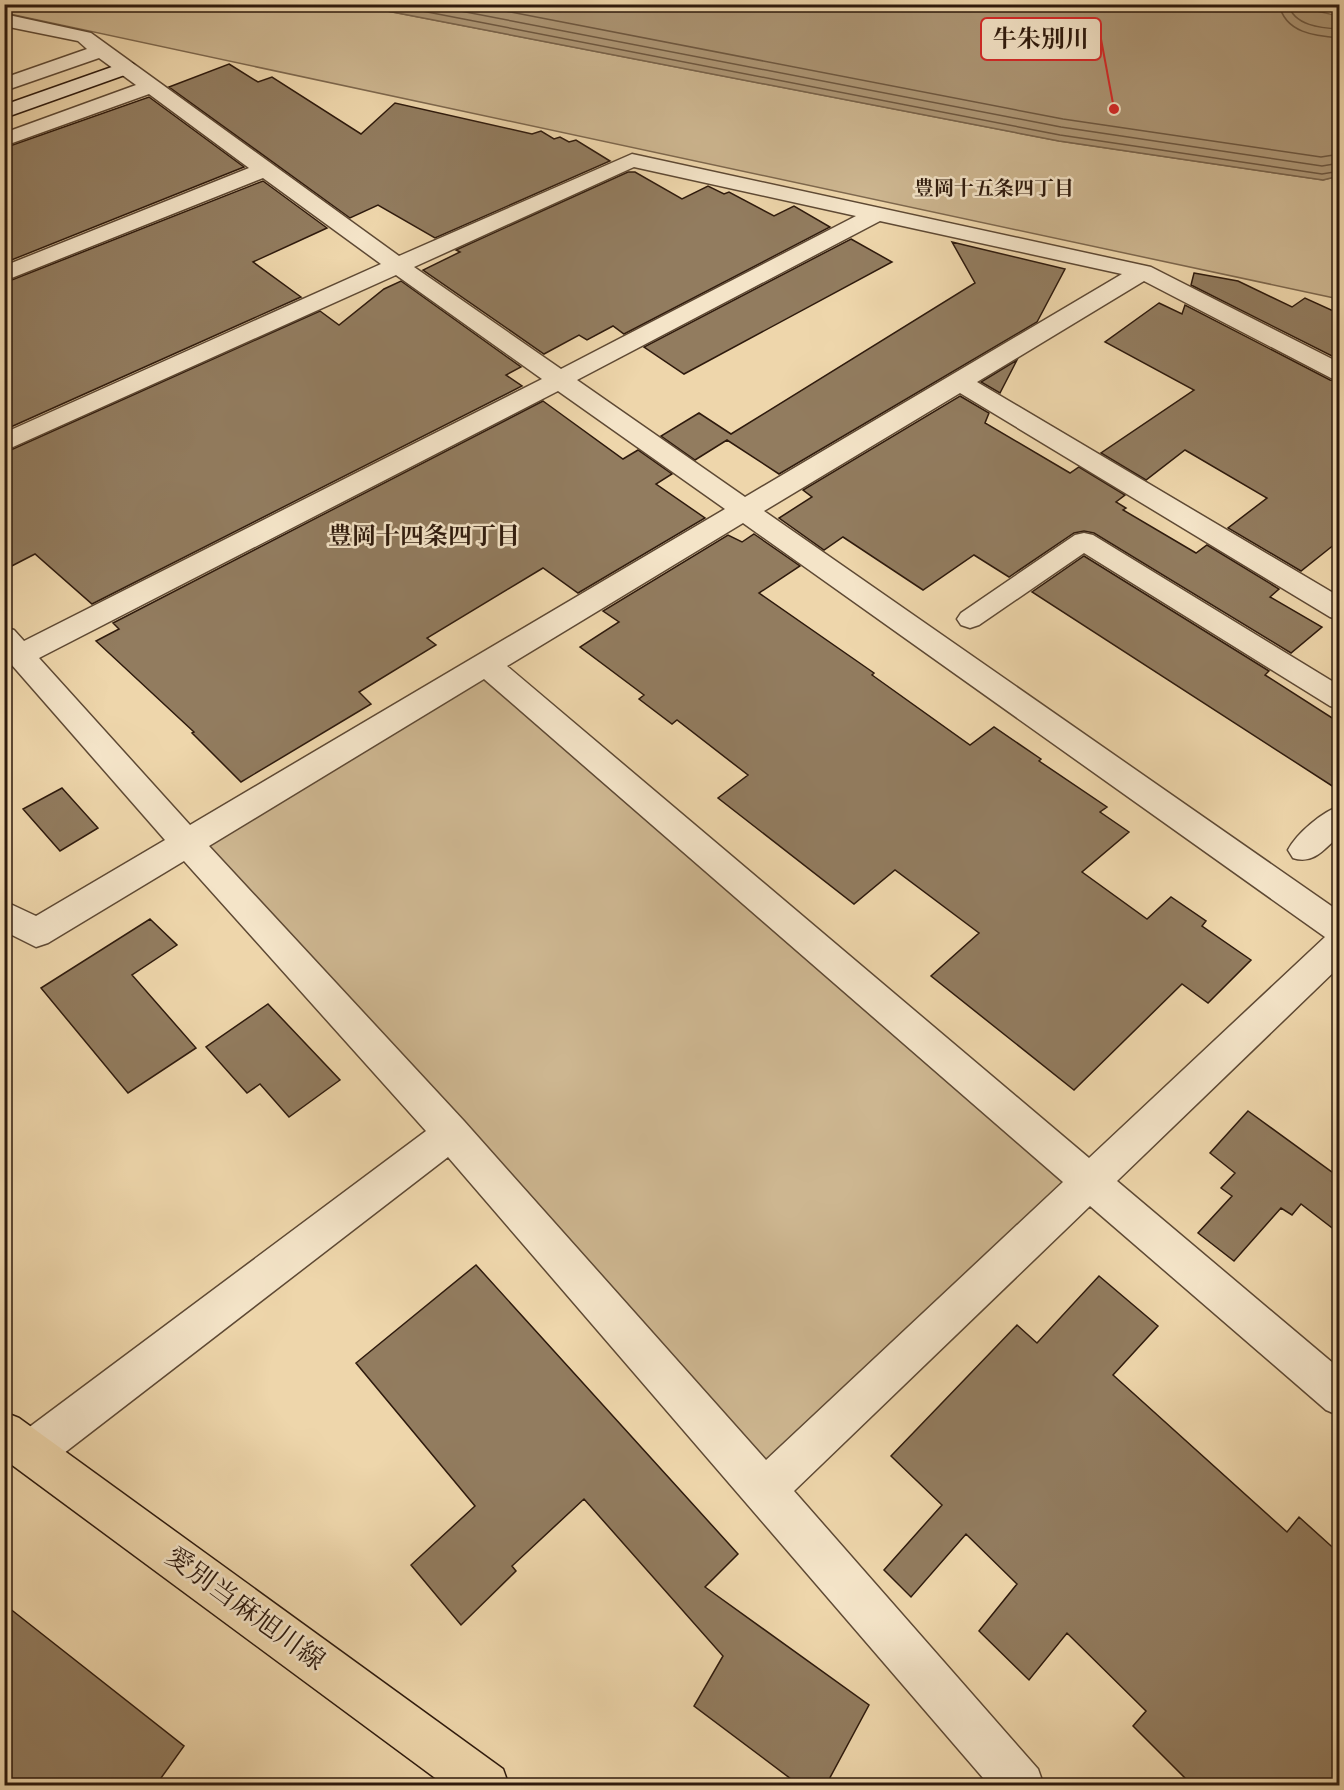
<svg xmlns="http://www.w3.org/2000/svg" width="1344" height="1790" viewBox="0 0 1344 1790" font-family="'IM FELL DW Pica','Noto Serif JP',serif">
<style>
.green{fill:#cdb690;stroke:#7e684e;stroke-width:1.5}
.water{fill:#ad9675;stroke:#7a644b;stroke-width:1.5}
.lines{fill:none;stroke-linecap:round;stroke-linejoin:round}
.shore{stroke:#6e5841;stroke-width:1.5}
.building{fill:#927c5f;stroke:#2e1a0d;stroke-width:1.5}
.lane-casing{stroke:#5e4934;stroke-width:3}
.street-casing{stroke:#5e4934;stroke-width:3}
.secondary-casing{stroke:#2e1a0d;stroke-width:3}
.primary-casing{stroke:#2e1a0d;stroke-width:3}
.lane{fill:#f4e4c8;fill-rule:evenodd}
.street{fill:#f4e4c8;fill-rule:evenodd}
.secondary{fill:#f4e4c8;fill-rule:evenodd}
.primary{fill:#eed6ab;fill-rule:evenodd}
.labels{text-anchor:middle;dominant-baseline:central;stroke-width:5;stroke-linejoin:round;paint-order:stroke}
.far-neighbourhood-label{font-size:20px;font-weight:bold;fill:#2e1a0d;stroke:#f4e4c8}
.neighbourhood-label{font-size:24px;font-weight:bold;fill:#2e1a0d;stroke:#f4e4c8}
.near-street-label{font-size:27px;fill:#2e1a0d;stroke:#f4e4c8}
.leader{fill:none;stroke:#d62828;stroke-width:2}
.callout-dot{fill:#d62828;stroke:#f4e4c8;stroke-width:2}
.callout{fill:#f4e4c8;stroke:#d62828;stroke-width:2}
.callout-label{font-size:24px;text-anchor:middle;font-weight:bold;fill:#2e1a0d}
</style>
<rect width="100%" height="100%" fill="#eed6ab"/>
<filter id="stains"><feTurbulence type="fractalNoise" baseFrequency=".00333" numOctaves="4"/><feColorMatrix values="0 0 0 0 .2 0 0 0 0 .09 0 0 0 0 .02 0 0 0 .5 -.17"/></filter>
<radialGradient id="worn" r=".72"><stop offset=".6" stop-color="#630" stop-opacity="0"/><stop offset="1" stop-color="#630" stop-opacity=".3"/></radialGradient>
<path class="green" d="M 5,4 L 356,5 L 1059,141 L 1323,180 L 1339,176 L 1339,299 L 5,13 Z
M 487,665 L 1091,1182 L 765,1490 L 187,843 Z"/>
<path class="water" d="M 356,5 L 1290,5 L 1339,16 L 1339,176 L 1323,180 L 1059,141 Z"/>
<g class="lines">
<path class="shore" d="M 386,4 L 1060,135 L 1322,174 L 1340,171
M 424,4 L 1061,127 L 1322,166 L 1340,163
M 469,4 L 1063,119 L 1321,157 L 1340,154
M 1279,4 C 1285,33 1315,36 1340,38
M 1288,4 C 1294,26 1321,28 1340,29"/>
</g>
<path class="building" d="M 229,64 L 258,82 L 272,77 L 361,134 L 395,103 L 532,134 L 541,131 L 554,139 L 560,137 L 569,142 L 576,140 L 610,161 L 435,238 L 378,205 L 350,218 L 169,87 Z
M 149,97 L 244,167 L 4,263 L 4,148 Z
M 628,172 L 635,172 L 682,199 L 708,186 L 724,194 L 729,192 L 774,216 L 794,206 L 830,227 L 624,334 L 613,326 L 587,340 L 579,335 L 544,354 L 423,270 L 460,252 L 456,250 Z
M 263,181 L 327,228 L 253,262 L 301,297 L 4,430 L 4,283 Z
M 851,239 L 892,262 L 684,374 L 644,347 Z
M 952,242 L 1065,269 L 1037,322 L 779,474 L 727,440 L 695,460 L 661,436 L 699,413 L 731,434 L 975,283 Z
M 1194,273 L 1238,281 L 1292,307 L 1305,298 L 1340,314 L 1340,360 L 1191,285 Z
M 401,281 L 521,367 L 506,375 L 522,386 L 92,604 L 35,554 L 4,570 L 4,453 L 320,311 L 339,325 L 384,289 Z
M 1159,303 L 1182,314 L 1185,305 L 1330,380 L 1340,382 L 1340,540 L 1301,571 L 1228,528 L 1267,498 L 1185,450 L 1146,480 L 1101,453 L 1194,390 L 1105,342 Z
M 1017,360 L 1000,393 L 981,382 Z
M 960,396 L 989,413 L 985,423 L 1070,473 L 1079,467 L 1125,495 L 1116,502 L 1126,508 L 1123,510 L 1196,553 L 1207,545 L 1279,589 L 1270,597 L 1322,627 L 1291,653 L 1094,533 L 1084,531 L 1074,533 L 1009,577 L 974,555 L 923,590 L 843,537 L 824,550 L 779,518 L 812,497 L 803,490 Z
M 543,401 L 623,459 L 638,450 L 672,474 L 656,484 L 705,518 L 578,593 L 543,568 L 427,638 L 436,645 L 359,692 L 371,704 L 241,782 L 192,733 L 194,732 L 96,641 L 119,629 L 113,623 Z
M 754,534 L 800,566 L 759,593 L 874,673 L 872,675 L 970,745 L 994,727 L 1041,759 L 1039,761 L 1107,807 L 1100,812 L 1129,832 L 1082,872 L 1147,919 L 1171,897 L 1206,921 L 1202,926 L 1251,960 L 1208,1003 L 1182,984 L 1074,1090 L 931,976 L 979,933 L 895,870 L 854,904 L 718,798 L 748,775 L 677,720 L 672,724 L 639,699 L 644,695 L 580,647 L 619,622 L 603,611 L 728,535 L 742,542 Z
M 1084,556 L 1269,671 L 1265,675 L 1340,723 L 1340,791 L 1032,592 Z
M 62,788 L 98,828 L 60,851 L 23,809 Z
M 150,919 L 177,945 L 132,975 L 196,1048 L 128,1093 L 41,988 Z
M 268,1004 L 340,1080 L 289,1117 L 260,1084 L 247,1093 L 206,1047 Z
M 1248,1111 L 1340,1178 L 1340,1234 L 1301,1204 L 1292,1215 L 1281,1208 L 1234,1261 L 1198,1233 L 1232,1196 L 1221,1188 L 1235,1173 L 1210,1153 Z
M 476,1265 L 738,1554 L 705,1587 L 869,1705 L 826,1785 L 799,1785 L 694,1706 L 723,1656 L 584,1499 L 512,1566 L 516,1571 L 461,1625 L 411,1565 L 475,1506 L 356,1363 Z
M 1099,1276 L 1158,1326 L 1113,1375 L 1287,1532 L 1299,1517 L 1340,1554 L 1340,1785 L 1192,1785 L 1133,1726 L 1146,1711 L 1067,1633 L 1029,1680 L 979,1631 L 1017,1584 L 966,1534 L 911,1597 L 884,1570 L 942,1505 L 891,1456 L 1017,1325 L 1037,1343 Z
M 4,1604 L 184,1746 L 156,1785 L 4,1785 Z"/>
<g class="lines">
<defs>
<path id="lane" d="M 1084,533 L 1093,535 L 1340,686 L 1340,709 L 1330,706 L 1084,553 L 979,625 L 970,628 L 961,625 L 957,619 L 961,613 L 1075,535 Z
M 1340,806 L 1340,835 C 1325,848 1314,865 1293,858 L 1288,850 C 1297,833 1322,812 1340,806 Z"/>
<path id="street" d="M 4,14 L 91,33 L 399,256 L 632,154 L 1151,267 L 1340,363 L 1340,380 L 1331,378 L 1144,281 L 977,382 L 1340,597 L 1340,620 L 1330,617 L 960,393 L 764,511 L 1340,912 L 1340,966 L 1117,1181 L 1340,1369 L 1340,1416 L 1326,1410 L 1090,1206 L 794,1491 L 1038,1769 L 1044,1786 L 990,1786 L 448,1157 L 46,1467 L 31,1473 L 16,1467 L 10,1452 L 16,1437 L 426,1131 L 184,861 L 48,943 L 36,947 L 4,931 L 4,901 L 36,916 L 165,840 L 4,656 L 4,627 L 14,630 L 24,641 L 542,379 L 396,275 L 4,451 L 4,433 L 381,264 L 263,178 L 4,281 L 4,266 L 249,168 L 149,94 L 4,146 L 4,133 L 136,85 L 99,58 L 4,91 L 4,78 L 87,49 L 78,41 L 4,26 ZM 634,167 L 856,216 L 561,369 L 414,267 ZM 880,221 L 1122,274 L 745,497 L 577,380 ZM 558,391 L 725,509 L 190,825 L 39,658 ZM 743,523 L 1325,937 L 1089,1158 L 507,666 ZM 484,679 L 1063,1182 L 766,1460 L 464,1121 L 209,846 Z"/>
<path id="secondary" d="M 126,62 L 133,64 L 136,68 L 133,72 L 4,118 L 4,105 Z"/>
<path id="primary" d="M 4,1412 L 19,1418 L 503,1769 L 509,1786 L 446,1786 L 4,1459 Z"/>
</defs>
<use href="#lane" class="lane-casing"/>
<use href="#street" class="street-casing"/>
<use href="#secondary" class="secondary-casing"/>
<use href="#primary" class="primary-casing"/>
<use href="#lane" class="lane"/>
<use href="#street" class="street"/>
<use href="#secondary" class="secondary"/>
<use href="#primary" class="primary"/>
</g>
<g class="labels">
<g class="far-neighbourhood-label">
<text x="994" y="189">豊岡十五条四丁目</text>
</g>
<g class="neighbourhood-label">
<text x="424" y="537">豊岡十四条四丁目</text>
</g>
<g class="near-street-label">
<text transform="translate(245 1609) rotate(36)">愛別当麻旭川線</text>
</g>
</g>
<path class="leader" d="M1114 109L1101 39"/>
<circle class="callout-dot" cx="1114" cy="109" r="6"/>
<rect class="callout" x="981" y="18" width="120" height="42" rx="6"/>
<g class="callout-label">
<text x="1041" y="47">牛朱別川</text>
</g>
<rect width="1344" height="1790" fill="none" stroke="#eed6ab" stroke-width="24"/>
<rect x="6" y="6" width="1332" height="1778" fill="none" stroke="#2e1a0d" stroke-width="3"/>
<rect x="12" y="12" width="1320" height="1766" fill="none" stroke="#2e1a0d" stroke-width="1.5"/>
<rect width="100%" height="100%" filter="url(#stains)"/>
<rect width="100%" height="100%" fill="url(#worn)"/>
</svg>
